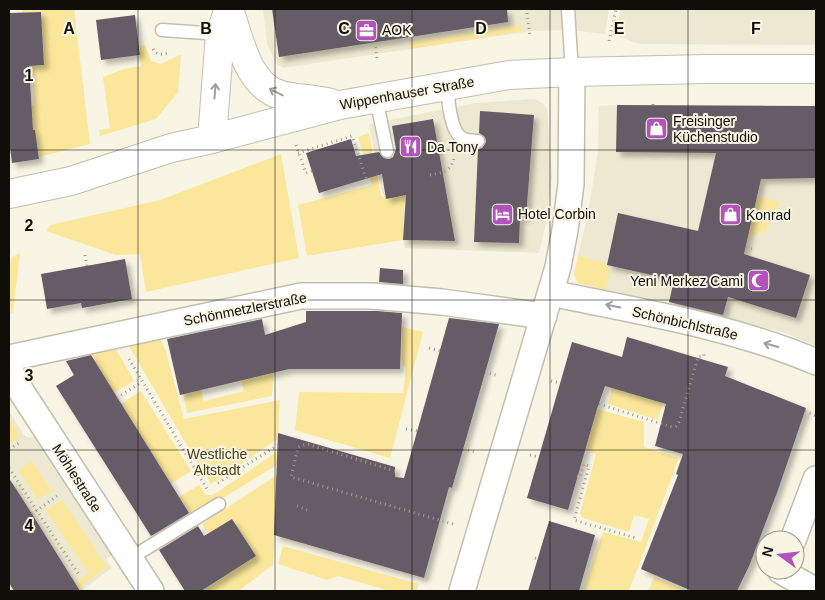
<svg xmlns="http://www.w3.org/2000/svg" width="825" height="600" viewBox="0 0 825 600" font-family="Arial,sans-serif">
<style>
.built{fill:#ede8d1}
.green{fill:#fbe79b}
.building{fill:#665c67;filter:url(#shadow)}
.lines{fill:none;stroke-linecap:round;stroke-linejoin:round}
.service-casing{stroke:#c3bfb0;stroke-width:15}
.minor-casing{stroke:#c3bfb0;stroke-width:28}
.secondary-casing{stroke:#c3bfb0;stroke-width:30}
.path{stroke:#9e9b8f;stroke-width:3;stroke-dasharray:1 4;stroke-linecap:butt}
.service{stroke:#fff;stroke-width:12}
.minor{stroke:#fff;stroke-width:25}
.secondary{stroke:#fff;stroke-width:28}
.oneway{stroke:#9f9f9d}
.grid{fill:none;stroke:#100e09;stroke-width:1;stroke-opacity:0.55}
.labels{text-anchor:middle;dominant-baseline:central;stroke-width:4;stroke-linejoin:round;paint-order:stroke}
.poi-label{font-size:14px;fill:#100e09;stroke:#f9f5e5;text-anchor:start}
.street-label{font-size:14px;fill:#100e09;stroke:#f9f5e5}
.park-label{font-size:14px;fill:#483d12;stroke:#f9f5e5}
.grid-label{font-size:16px;text-anchor:middle;font-weight:bold;fill:#100e09;stroke:#f9f5e5;stroke-width:4;stroke-linejoin:round;paint-order:stroke}
</style>
<defs>
<filter id="shadow"><feDropShadow dx="4.5" dy="4.5" stdDeviation="2.5" flood-color="#0004"/></filter>
</defs>
<rect width="100%" height="100%" fill="#f9f5e5"/>
<path class="built" d="M 263,9 L 609,9 L 605,34 L 569,30 L 531,31 L 283,68 L 276,63 L 267,44 Z
M 621,9 L 816,9 L 816,45 L 642,44 L 633,42 L 615,35 Z
M 535,99 L 544,104 L 547,110 L 552,177 L 546,223 L 539,253 L 405,248 L 403,240 L 405,196 L 386,199 L 382,193 L 369,124 L 476,103 Z
M 617,105 L 816,106 L 816,346 L 783,332 L 578,283 L 574,274 L 589,207 L 598,152 L 599,106 Z
M 9,411 L 24,435 L 30,438 L 39,433 L 115,553 L 106,559 L 112,568 L 81,591 L 9,591 Z"/>
<path class="green" d="M 22,9 L 74,9 L 90,144 L 39,157 L 35,130 L 9,134 L 9,108 L 34,105 L 32,66 L 44,64 L 41,12 L 22,13 Z
M 521,25 L 522,31 L 410,49 L 409,43 Z
M 145,45 L 151,61 L 161,64 L 181,54 L 178,92 L 156,119 L 100,136 L 99,130 L 110,128 L 103,77 L 124,69 L 141,66 L 139,46 Z
M 369,133 L 381,195 L 386,199 L 405,195 L 403,240 L 307,256 L 298,205 L 372,185 L 358,137 Z
M 281,154 L 299,258 L 146,292 L 140,254 L 116,255 L 46,231 L 50,225 L 160,200 Z
M 757,196 L 780,202 L 766,230 L 748,238 Z
M 20,253 L 13,312 L 11,314 C 9,295 5,274 12,257 Z
M 578,256 L 603,262 L 610,270 L 606,290 L 578,283 L 574,274 Z
M 402,327 L 423,332 L 390,458 L 295,430 L 299,392 L 403,393 L 406,368 L 402,365 Z
M 158,333 L 166,352 L 184,419 L 280,400 L 278,439 L 211,484 L 195,459 L 126,341 Z
M 113,344 L 134,381 L 114,393 L 85,346 Z
M 274,372 L 272,396 L 187,413 L 183,394 L 201,390 L 204,401 L 244,391 L 241,380 Z
M 612,388 L 663,403 L 658,420 L 608,404 Z
M 141,391 L 191,471 L 171,484 L 121,404 Z
M 597,409 L 644,422 L 644,447 L 679,458 L 629,591 L 583,591 L 603,532 L 641,542 L 649,519 L 634,515 L 629,532 L 583,518 L 580,513 L 596,454 L 586,449 Z
M 9,417 L 20,436 L 9,444 Z
M 278,451 L 277,465 L 192,517 L 179,497 L 199,485 L 206,495 L 213,495 Z
M 32,461 L 52,491 L 38,500 L 18,470 Z
M 277,475 L 273,565 L 238,591 L 201,591 L 256,556 L 232,519 L 208,534 L 202,524 Z
M 62,500 L 107,567 L 75,591 L 62,591 L 89,573 L 46,511 Z
M 283,546 L 419,584 L 416,591 L 390,591 L 338,576 L 327,580 L 278,564 Z
M 654,577 L 687,591 L 648,591 Z"/>
<path class="building" d="M 272,9 L 507,9 L 508,22 L 279,57 Z
M 41,12 L 44,65 L 29,66 L 33,130 L 35,130 L 39,159 L 12,163 L 9,140 L 9,13 Z
M 135,15 L 140,55 L 101,60 L 96,20 Z
M 617,105 L 816,106 L 816,178 L 761,179 L 744,254 L 810,275 L 796,318 L 728,297 L 723,315 L 669,302 L 674,280 L 607,265 L 618,213 L 698,231 L 716,153 L 616,152 Z
M 480,111 L 534,115 L 526,217 L 520,217 L 519,243 L 474,242 L 478,149 L 482,148 L 486,142 L 485,137 L 479,133 Z
M 433,119 L 455,241 L 403,240 L 406,195 L 386,199 L 382,174 L 319,193 L 306,153 L 351,139 L 356,156 L 379,152 L 384,158 L 389,159 L 393,157 L 396,149 L 392,126 Z
M 125,259 L 132,299 L 82,308 L 81,303 L 47,309 L 41,274 Z
M 380,268 L 403,270 L 403,284 L 379,282 Z
M 306,311 L 377,311 L 402,313 L 400,369 L 289,369 L 180,395 L 167,339 L 262,319 L 265,335 L 306,322 Z
M 449,318 L 499,324 L 452,488 L 449,487 L 424,578 L 274,535 L 278,433 L 395,467 L 395,477 L 404,478 Z
M 627,337 L 728,367 L 725,376 L 806,408 L 778,490 L 750,564 L 737,591 L 692,591 L 641,569 L 678,475 L 676,474 L 683,454 L 655,446 L 666,404 L 605,386 L 597,409 L 568,510 L 527,498 L 572,342 L 622,357 Z
M 91,355 L 189,513 L 151,536 L 56,386 L 74,375 L 66,361 Z
M 9,478 L 32,514 L 80,591 L 14,591 L 9,583 Z
M 232,519 L 256,556 L 201,591 L 185,591 L 159,550 L 198,526 L 204,536 Z
M 549,521 L 595,535 L 579,591 L 528,591 Z"/>
<g class="lines">
<defs>
<path id="service" d="M 568,9 L 572,72
M 162,30 L 220,34
M 447,85 C 448,98 450,131 462,138 C 467,141 473,141 478,141
M 376,98 L 387,151
M 129,559 L 219,504"/>
<path id="minor" d="M 551,293 C 640,312 732,326 816,362
M 9,358 L 301,296 L 372,296 L 442,302 L 544,316
M 9,362 L 12,376 L 21,391 L 151,591
M 793,540 L 816,479
M 781,571 L 816,591
M 462,591 L 558,267 L 565,230 L 571,184 L 572,72"/>
<path id="secondary" d="M 229,9 C 239,37 247,86 281,95 C 297,99 315,99 331,103
M 212,139 L 220,34 L 229,9
M 9,194 L 71,181 L 171,148 L 212,139 L 340,105 L 509,75 L 572,72 L 706,69 L 816,69"/>
</defs>
<use href="#service" class="service-casing"/>
<use href="#minor" class="minor-casing"/>
<use href="#secondary" class="secondary-casing"/>
<path class="path" d="M 527,13 L 530,36
M 609,41 L 616,9
M 375,42 L 377,59
M 153,49 C 156,55 161,55 167,53
M 653,105 L 653,101
M 296,145 L 306,173 L 312,171
M 298,153 L 352,136 L 367,181
M 430,175 C 443,173 452,171 454,157
M 527,211 L 541,212
M 746,248 L 752,249
M 85,255 L 87,266
M 429,348 L 440,351
M 129,359 L 207,489
M 485,372 L 499,376
M 551,381 L 560,383
M 117,398 L 142,382
M 599,404 L 662,424 L 672,427 L 676,426 L 679,422 L 698,357 L 704,356 L 704,353
M 805,411 L 816,416
M 406,429 L 417,431
M 9,449 L 21,442
M 463,449 L 475,452
M 530,455 L 539,457
M 9,468 L 79,575
M 395,471 L 307,444 L 298,447 L 291,477 L 453,524
M 577,476 L 580,477 L 584,464 L 589,466 L 574,520 L 636,538
M 218,483 L 278,445
M 297,506 L 307,510
M 32,514 L 57,496
M 759,540 L 765,542
M 535,558 L 538,559"/>
<use href="#service" class="service"/>
<use href="#minor" class="minor"/>
<use href="#secondary" class="secondary"/>
</g>
<defs><path id="oneway-shaft" d="M-6 0H5M1.5-3L5.5 0L1.5 3" fill="none" stroke-width="1.6" stroke-linecap="round" stroke-linejoin="round" transform="scale(1.25)"/></defs>
<g class="oneway">
<use href="#oneway-shaft" transform="translate(215 91) rotate(-86)"/>
<use href="#oneway-shaft" transform="translate(276 92) rotate(-153)"/>
<use href="#oneway-shaft" transform="translate(613 306) rotate(-168)"/>
<use href="#oneway-shaft" transform="translate(771 345) rotate(-164)"/>
</g>
<path class="grid" d="M 138,9 L 138,591M 275,9 L 275,591M 412,9 L 412,591M 550,9 L 550,591M 688,9 L 688,591M 9,150 L 816,150M 9,300 L 816,300M 9,450 L 816,450"/>
<defs>
<symbol id="office-square" viewBox="-11 -11 22 22"><rect x="-9" y="-9" width="18" height="18" rx="4" fill="#b352ba" stroke="#f9f5e5"/><path d="M-6-3h4V-5.5h4V-3h4V5H-6ZM-1-4.5V-3h2v-1.5ZM-6 0V1H6V0Z" fill="#fff"/></symbol>
<symbol id="shop-square" viewBox="-11 -11 22 22"><rect x="-9" y="-9" width="18" height="18" rx="4" fill="#b352ba" stroke="#f9f5e5"/><path d="M-5-2.5h2.3a2.7 3.5 0 0 1 5.4 0H5L5.5 6h-11ZM-1.5-2.5h3a1.5 2.3 0 0 0-3 0Z" fill="#fff"/></symbol>
<symbol id="restaurant-square" viewBox="-11 -11 22 22"><rect x="-9" y="-9" width="18" height="18" rx="4" fill="#b352ba" stroke="#f9f5e5"/><path d="M-5-6h1v4h1v-4h1v4h1v-4h1v5L-1.5 .5V6h-2V.5L-5-1ZM5-6V6H3V1.5H1.5Q1.5-4 5-6Z" fill="#fff"/></symbol>
<symbol id="hotel-square" viewBox="-11 -11 22 22"><rect x="-9" y="-9" width="18" height="18" rx="4" fill="#b352ba" stroke="#f9f5e5"/><path d="M-6-4.5h1.5V1H6V5H4.5V3h-9V5H-6ZM-4 0a1.8 1.8 0 1 1 3.6 0ZM.5 0V-2.5h3Q6-2.5 6 0Z" fill="#fff"/></symbol>
<symbol id="mosque-square" viewBox="-11 -11 22 22"><rect x="-9" y="-9" width="18" height="18" rx="4" fill="#b352ba" stroke="#f9f5e5"/><path d="M3.5-4.9A6 6 0 1 0 3.5 4.9A5 5 0 1 1 3.5-4.9Z" fill="#fff"/></symbol>
</defs>
<g fill-rule="evenodd">
<use href="#office-square" x="354" y="18" width="25" height="25"/>
<use href="#shop-square" x="644" y="116" width="25" height="25"/>
<use href="#restaurant-square" x="398" y="134" width="25" height="25"/>
<use href="#hotel-square" x="490" y="202" width="25" height="25"/>
<use href="#shop-square" x="718" y="202" width="25" height="25"/>
<use href="#mosque-square" x="746" y="268" width="25" height="25"/>
</g>
<g class="labels">
<g class="poi-label">
<text x="382" y="30">AOK</text>
<text x="673" y="121">Freisinger<tspan x="673" dy="16">Küchenstudio</tspan></text>
<text x="427" y="147">Da Tony</text>
<text x="518" y="214">Hotel Corbin</text>
<text x="746" y="215">Konrad</text>
<text x="743" y="281" text-anchor="end">Yeni Merkez Cami</text>
</g>
<g class="street-label">
<text transform="translate(407 93) rotate(-10)">Wippenhauser Straße</text>
<text transform="translate(245 309) rotate(-11)">Schönmetzlerstraße</text>
<text transform="translate(685 323) rotate(13)">Schönbichlstraße</text>
<text transform="translate(77 478) rotate(57)">Möhlestraße</text>
</g>
<g class="park-label">
<text x="217" y="454">Westliche<tspan x="217" dy="16">Altstadt</tspan></text>
</g>
</g>
<g class="grid-label">
<text x="69" y="34">A</text>
<text x="206" y="34">B</text>
<text x="344" y="34">C</text>
<text x="481" y="34">D</text>
<text x="619" y="34">E</text>
<text x="756" y="34">F</text>
<text x="29" y="81">1</text>
<text x="29" y="231">2</text>
<text x="29" y="381">3</text>
<text x="29" y="531">4</text>
</g>
<rect width="825" height="600" fill="none" stroke="#100e09" stroke-width="20"/>
<g transform="translate(780 555) rotate(285)"><circle r="24" fill="#f9f5e5" stroke="#9c998d"/>
<path d="M0-4L9 19L0 12L-9 19Z" fill="#b352ba"/>
<text y="-8" font-size="14" font-weight="bold" text-anchor="middle" fill="#100e09">N</text>
</g>
</svg>
